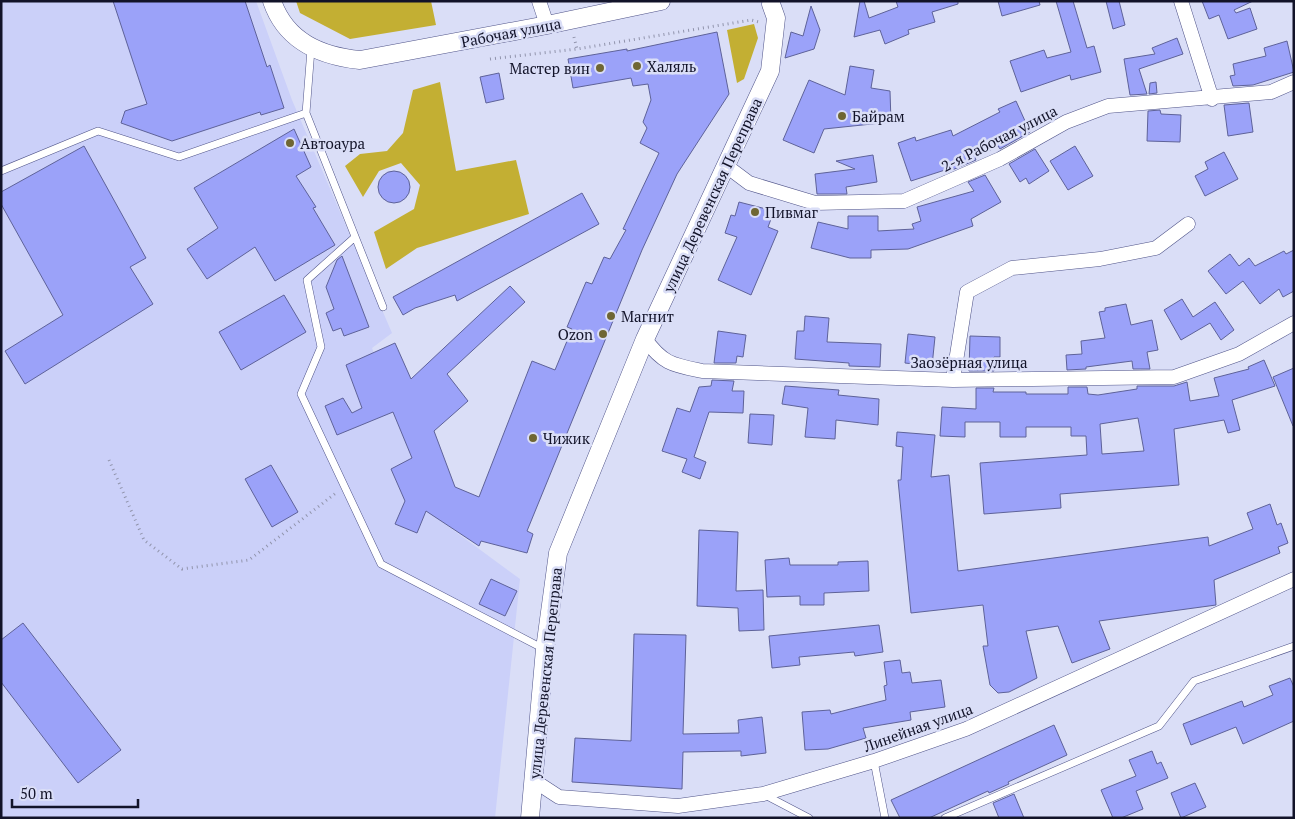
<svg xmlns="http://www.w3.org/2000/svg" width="1295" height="819" viewBox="0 0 1295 819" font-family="'PT Serif',serif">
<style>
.built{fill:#cbd0f9}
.green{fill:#c3af33}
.building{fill:#9ba2f9;stroke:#5e6299;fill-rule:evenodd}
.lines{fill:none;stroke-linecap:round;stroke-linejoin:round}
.service-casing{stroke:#505489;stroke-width:8}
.minor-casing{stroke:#505489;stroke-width:15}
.tertiary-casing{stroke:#505489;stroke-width:19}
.path{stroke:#9194ac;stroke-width:3;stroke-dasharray:1 4;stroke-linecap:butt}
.service{stroke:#fff;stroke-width:7}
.minor{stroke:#fff;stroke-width:14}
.tertiary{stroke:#fff;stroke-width:18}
.poi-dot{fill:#6f6633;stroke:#dadef7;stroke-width:2}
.labels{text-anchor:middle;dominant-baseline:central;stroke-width:5;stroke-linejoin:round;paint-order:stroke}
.street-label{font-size:15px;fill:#121329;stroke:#dadef7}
.poi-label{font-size:15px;fill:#121329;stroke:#dadef7;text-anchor:start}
</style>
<rect width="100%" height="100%" fill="#dadef7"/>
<path class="built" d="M 1,1 L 256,1 L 292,100 L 392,333 L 372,348 L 437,518 L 520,579 L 495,818 L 1,818 Z"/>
<path class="green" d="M 296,1 L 431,1 L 436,25 L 350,39 L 300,13 Z
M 754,24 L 758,38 L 744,79 L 737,83 L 727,30 Z
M 440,82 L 456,171 L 516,160 L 529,214 L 417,248 L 386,269 L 374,232 L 414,209 L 420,185 L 401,163 L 379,171 L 363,197 L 345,166 L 360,154 L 387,151 L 403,133 L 413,90 Z"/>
<path class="building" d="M 113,1 L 245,1 L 267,67 L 270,65 L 284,108 L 261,115 L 260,112 L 172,141 L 121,123 L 125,111 L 147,104 Z
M 860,1 L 864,1 L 869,18 L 898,7 L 896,1 L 958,1 L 958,4 L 932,12 L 935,22 L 908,30 L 909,34 L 885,44 L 880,30 L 854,37 Z
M 998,1 L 1039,1 L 1040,5 L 1002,16 Z
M 1056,1 L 1073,1 L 1087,48 L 1094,46 L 1101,72 L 1071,80 L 1070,75 L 1021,92 L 1010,61 L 1044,50 L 1047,58 L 1071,52 Z
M 1106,1 L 1119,1 L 1125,25 L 1113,29 Z
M 1202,1 L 1253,1 L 1234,10 L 1236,13 L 1250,8 L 1257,29 L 1228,39 L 1219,15 L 1209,19 Z
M 811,6 L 820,30 L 814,49 L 785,58 L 791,32 L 803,36 Z
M 717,32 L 729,94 L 677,174 L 642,250 L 527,531 L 533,534 L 527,553 L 481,541 L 479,546 L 426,511 L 417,533 L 395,524 L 405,501 L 391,469 L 412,458 L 393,412 L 337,435 L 325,406 L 343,398 L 352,413 L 362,408 L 346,365 L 395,343 L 411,379 L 510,286 L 525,302 L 447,374 L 468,401 L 434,431 L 455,487 L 479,497 L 532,361 L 555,370 L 572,329 L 567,327 L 586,282 L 592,284 L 604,257 L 610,259 L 626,230 L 623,229 L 659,153 L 640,143 L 647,128 L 643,122 L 651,100 L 648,84 L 633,86 L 631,78 L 573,88 L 568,59 L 627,49 L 627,51 Z
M 1177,38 L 1183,54 L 1139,69 L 1147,94 L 1130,95 L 1124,59 L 1155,54 L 1152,48 Z
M 1287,41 L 1294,72 L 1253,85 L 1233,86 L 1230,76 L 1235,75 L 1233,64 L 1266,56 L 1264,48 Z
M 850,66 L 874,70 L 871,88 L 890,91 L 891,122 L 824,129 L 814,153 L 783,140 L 809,80 L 845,95 Z
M 499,73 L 504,99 L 486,103 L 480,77 Z
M 1156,82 L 1157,93 L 1149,94 L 1150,83 Z
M 1016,101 L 1030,132 L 1000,149 L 998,146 L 975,158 L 976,160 L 952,170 L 946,172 L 945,170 L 911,181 L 898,143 L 915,137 L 916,141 L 951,130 L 953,136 L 1000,112 L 998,109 Z
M 1249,103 L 1253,132 L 1228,136 L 1224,105 Z
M 1160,110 L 1161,114 L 1181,115 L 1180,142 L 1147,141 L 1148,111 Z
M 294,129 L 311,167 L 296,176 L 316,207 L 313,208 L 335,245 L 275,281 L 255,247 L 207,279 L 187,249 L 218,228 L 194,188 Z
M 84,146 L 146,258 L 130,267 L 153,304 L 25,384 L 5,351 L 63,315 L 1,204 L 1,192 Z
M 1075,146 L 1093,176 L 1068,190 L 1050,161 Z
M 1035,149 L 1049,171 L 1029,184 L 1026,178 L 1020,182 L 1009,164 Z
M 1224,152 L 1238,179 L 1205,196 L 1195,176 L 1208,169 L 1205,162 Z
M 873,155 L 877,182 L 846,187 L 847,194 L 817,194 L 815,174 L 855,169 L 836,161 Z
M378 187a16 16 0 1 1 32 0a16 16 0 1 1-32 0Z
M 985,175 L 1001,202 L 971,219 L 973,226 L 908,249 L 871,250 L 871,258 L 850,258 L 811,248 L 818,222 L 848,229 L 848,216 L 878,216 L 878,231 L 914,229 L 912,224 L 921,221 L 917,207 L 974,191 L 968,182 Z
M 582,193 L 599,224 L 457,301 L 455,295 L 415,308 L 403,315 L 393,297 Z
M 739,202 L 774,211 L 768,227 L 778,231 L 751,295 L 718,280 L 737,237 L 725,233 L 731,215 L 735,216 Z
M 1294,250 L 1294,291 L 1283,297 L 1279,289 L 1260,304 L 1243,281 L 1226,294 L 1208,271 L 1230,254 L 1239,266 L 1249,258 L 1255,266 L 1284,251 L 1286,254 Z
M 342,256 L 369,327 L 344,336 L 341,328 L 333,331 L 326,313 L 334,309 L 326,287 L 337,260 Z
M 284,295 L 306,332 L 241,370 L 219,332 Z
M 1182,299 L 1193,317 L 1215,302 L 1234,330 L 1221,340 L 1210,323 L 1181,340 L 1164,310 Z
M 1126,304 L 1131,325 L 1152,320 L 1158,350 L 1147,352 L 1150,369 L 1133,369 L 1132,361 L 1086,367 L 1086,369 L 1067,370 L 1066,355 L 1082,354 L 1081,341 L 1105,338 L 1099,312 L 1105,311 L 1105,308 Z
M 805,316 L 829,318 L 827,342 L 881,344 L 880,367 L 849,366 L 849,363 L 795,359 L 797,331 L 804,331 Z
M 718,331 L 746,335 L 743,357 L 737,356 L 736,363 L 714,363 Z
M 908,334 L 935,337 L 932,366 L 905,363 Z
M 970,336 L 1000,337 L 1000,357 L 994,357 L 994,371 L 969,371 Z
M 1264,360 L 1275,386 L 1232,400 L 1240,430 L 1228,433 L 1224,420 L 1174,429 L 1179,485 L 1060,494 L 1061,508 L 984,514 L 980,463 L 1087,455 L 1086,436 L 1071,436 L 1071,427 L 1026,427 L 1026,437 L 1000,437 L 1000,422 L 965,422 L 965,437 L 940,436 L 942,407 L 976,409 L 976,388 L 994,388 L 993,392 L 1026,392 L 1026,394 L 1068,394 L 1068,387 L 1087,387 L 1088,394 L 1098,395 L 1137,389 L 1137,386 L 1174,386 L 1187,382 L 1190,401 L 1219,396 L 1214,378 L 1249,369 L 1248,367 ZM 1138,418 L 1144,451 L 1102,454 L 1100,424 Z
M 1294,368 L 1294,426 L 1293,426 L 1273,377 Z
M 712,380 L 734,381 L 732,391 L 744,391 L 743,413 L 709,412 L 694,457 L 706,462 L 700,479 L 682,472 L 687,459 L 662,451 L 677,408 L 690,412 L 699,387 L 711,386 Z
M 785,386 L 839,390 L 838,395 L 879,399 L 878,425 L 836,420 L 835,439 L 805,437 L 808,408 L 782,404 Z
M 750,414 L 774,415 L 772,445 L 748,443 Z
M 897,432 L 935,435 L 931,477 L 949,475 L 958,571 L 1208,537 L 1209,546 L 1253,529 L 1247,513 L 1270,504 L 1277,525 L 1281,523 L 1288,543 L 1278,547 L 1280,553 L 1214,580 L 1216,605 L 1099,621 L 1110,649 L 1072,663 L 1058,626 L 1026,631 L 1037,678 L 1009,692 L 998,693 L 990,685 L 983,646 L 988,646 L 983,605 L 911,613 L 898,480 L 901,480 L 903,447 L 896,446 Z
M 271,465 L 298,512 L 272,527 L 245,479 Z
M 699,530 L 738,532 L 736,591 L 763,590 L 764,630 L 739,631 L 738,608 L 697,606 Z
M 789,558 L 790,565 L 838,565 L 838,562 L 868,561 L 869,591 L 824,593 L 824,605 L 800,605 L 800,596 L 767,597 L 765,560 Z
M 491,579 L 517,591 L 505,616 L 479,604 Z
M 23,623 L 121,750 L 78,783 L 1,682 L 1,640 Z
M 879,625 L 883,652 L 855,656 L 854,652 L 799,657 L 800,665 L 772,668 L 769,636 Z
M 634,634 L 686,635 L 683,734 L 739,733 L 738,720 L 762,717 L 766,753 L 741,756 L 741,751 L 683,752 L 682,789 L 572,782 L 575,738 L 631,741 Z
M 900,660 L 902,673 L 910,672 L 912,683 L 941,680 L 945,707 L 910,712 L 911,720 L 863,728 L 866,738 L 828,749 L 805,750 L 802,712 L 830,710 L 831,714 L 886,700 L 884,686 L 887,685 L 884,662 Z
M 1290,678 L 1294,687 L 1294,721 L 1243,744 L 1236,727 L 1191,745 L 1183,724 L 1242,701 L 1244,707 L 1273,695 L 1269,686 Z
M 1054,725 L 1067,755 L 1008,782 L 1009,784 L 989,793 L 988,791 L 929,818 L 900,818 L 891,800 Z
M 1152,751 L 1157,764 L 1161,762 L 1168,778 L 1136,791 L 1143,809 L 1121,818 L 1113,818 L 1101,790 L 1136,776 L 1129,760 Z
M 1195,783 L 1206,807 L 1181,818 L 1171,793 Z
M 1014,794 L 1024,818 L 999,818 L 993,803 Z"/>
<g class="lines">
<defs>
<path id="service" d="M 311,49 L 306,113 L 383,307
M 1,171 L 98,131 L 179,157 L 306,113
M 355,237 L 307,280 L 321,347 L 301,394 L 381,564 L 544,649
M 874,761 L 885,818
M 765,795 L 809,818
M 945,818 L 1159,726 L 1194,681 L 1294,646"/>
<path id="minor" d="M 539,1 L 547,25
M 1181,1 L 1212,99
M 725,165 L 749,183 L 815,203 L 904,201 L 1000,159 L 1066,122 L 1108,106 L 1271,92 L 1294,82
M 645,339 C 663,364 673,365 702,371 L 953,380 L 1174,377 L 1239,354 L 1294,323
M 953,380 L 967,292 L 1012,268 L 1100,259 L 1156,248 L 1188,224
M 533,780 L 559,797 L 678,806 L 763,794 L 874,761 L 966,729 L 1294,579"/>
<path id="tertiary" d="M 272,1 C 286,42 321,56 360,60 L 547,25 L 661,1
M 530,818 L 545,649 L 558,553 L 645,339 L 770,71 L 776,18 L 771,4"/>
</defs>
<use href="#service" class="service-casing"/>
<use href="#minor" class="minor-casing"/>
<use href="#tertiary" class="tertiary-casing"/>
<path class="path" d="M 574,37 L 577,49 L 751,20 L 759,22
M 490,59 L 577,49
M 109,460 L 144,540 L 182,569 L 249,560 L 336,493"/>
<use href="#service" class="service"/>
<use href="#minor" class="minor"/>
<use href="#tertiary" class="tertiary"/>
</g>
<g class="poi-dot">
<circle cx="637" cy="66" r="5"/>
<circle cx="600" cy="68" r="5"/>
<circle cx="842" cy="116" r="5"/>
<circle cx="290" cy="143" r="5"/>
<circle cx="755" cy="212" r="5"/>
<circle cx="611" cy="316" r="5"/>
<circle cx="603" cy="334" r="5"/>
<circle cx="533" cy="438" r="5"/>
</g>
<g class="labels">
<g class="street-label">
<text transform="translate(511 32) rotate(-11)">Рабочая улица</text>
<text transform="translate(999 138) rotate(-27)">2-я Рабочая улица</text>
<text transform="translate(712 195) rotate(-65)">улица Деревенская Переправа</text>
<text x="969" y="362">Заозёрная улица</text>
<text transform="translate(545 673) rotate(-84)">улица Деревенская Переправа</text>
<text transform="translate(918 727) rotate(-20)">Линейная улица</text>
</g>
<g class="poi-label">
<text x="647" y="66">Халяль</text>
<text x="590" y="68" text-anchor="end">Мастер вин</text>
<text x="852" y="116">Байрам</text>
<text x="300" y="143">Автоаура</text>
<text x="765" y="212">Пивмаг</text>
<text x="621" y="316">Магнит</text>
<text x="593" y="334" text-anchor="end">Ozon</text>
<text x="543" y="438">Чижик</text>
</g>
</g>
<rect width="1295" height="819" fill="none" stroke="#121329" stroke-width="5"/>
<path d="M12 799v8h126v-8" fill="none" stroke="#121329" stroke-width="2.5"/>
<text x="20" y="799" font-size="15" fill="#121329" stroke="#dadef7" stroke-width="4" paint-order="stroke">50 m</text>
</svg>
